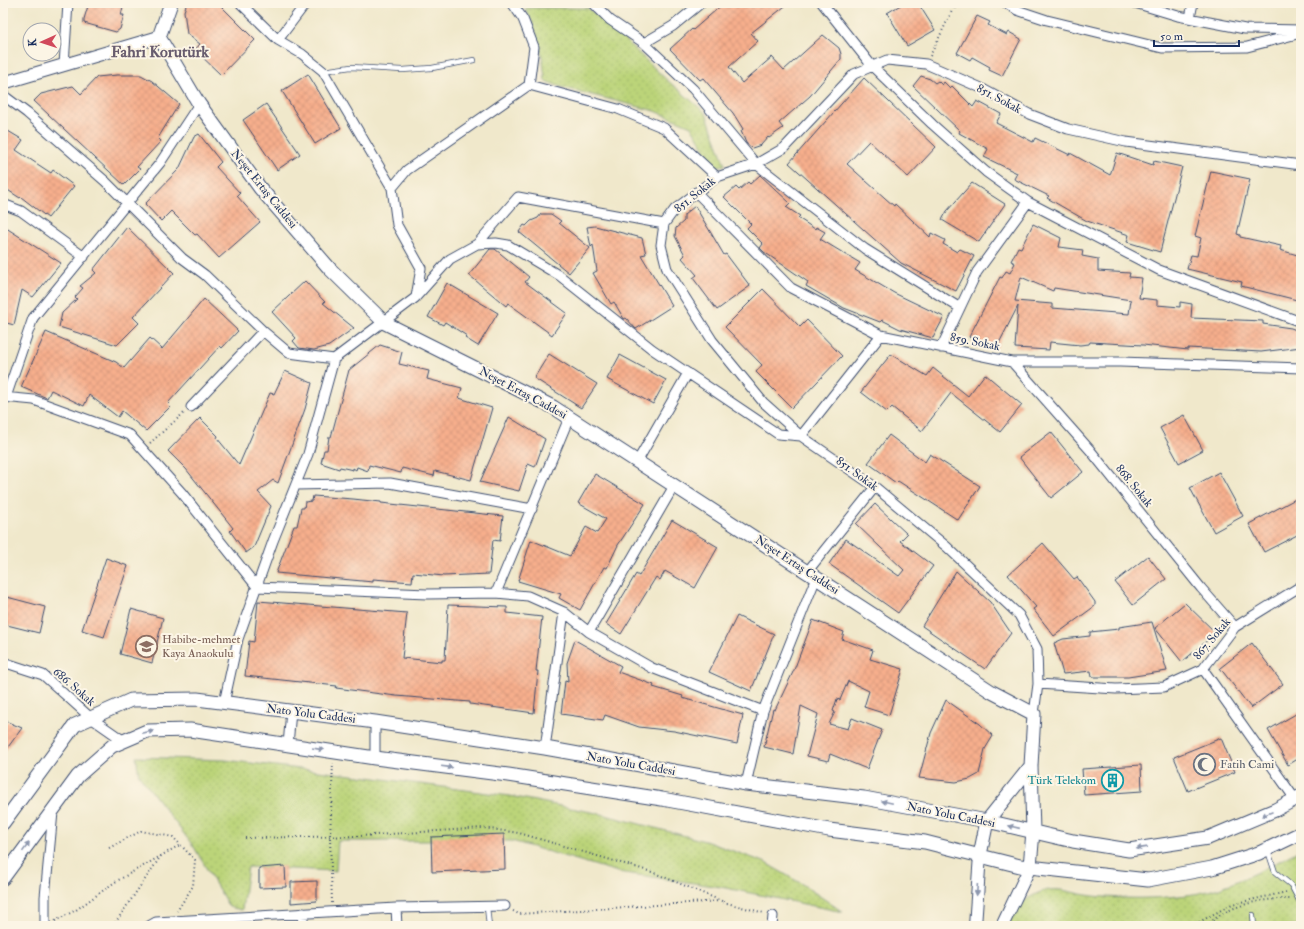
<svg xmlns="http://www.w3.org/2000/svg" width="1304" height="929" viewBox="0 0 1304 929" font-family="'IM FELL Double Pica',serif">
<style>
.park{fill:url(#park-dots);stroke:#6b826c}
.building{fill:url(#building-cross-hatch);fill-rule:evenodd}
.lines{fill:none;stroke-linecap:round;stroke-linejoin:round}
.service-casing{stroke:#3b4b6e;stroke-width:6}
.pedestrian-casing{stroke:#3b4b6e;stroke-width:9}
.minor-casing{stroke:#3b4b6e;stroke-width:11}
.tertiary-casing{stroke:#3b4b6e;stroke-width:14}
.secondary-casing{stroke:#3b4b6e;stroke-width:15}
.path{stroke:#3b4b6e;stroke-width:2;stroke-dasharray:1 3;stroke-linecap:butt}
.service{stroke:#fff;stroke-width:4.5}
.pedestrian{stroke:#fff;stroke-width:7}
.minor{stroke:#fff;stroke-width:9}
.tertiary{stroke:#fff;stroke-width:12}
.secondary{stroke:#fff;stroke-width:13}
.oneway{fill:#8d97ae}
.labels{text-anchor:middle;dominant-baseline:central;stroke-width:4;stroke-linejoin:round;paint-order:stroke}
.street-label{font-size:12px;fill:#1b2f5e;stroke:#fcf5e5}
.education-label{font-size:12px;fill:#785e54;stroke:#fcf5e5;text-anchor:start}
.worship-label{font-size:12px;fill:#5b616d;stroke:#fcf5e5;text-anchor:start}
.culture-label{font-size:12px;fill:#0d838f;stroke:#fcf5e5;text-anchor:end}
.district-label{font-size:16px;font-weight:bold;fill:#685c6e;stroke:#fcf5e5}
</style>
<defs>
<pattern id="park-dots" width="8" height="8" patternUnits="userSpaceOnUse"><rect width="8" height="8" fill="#bbd479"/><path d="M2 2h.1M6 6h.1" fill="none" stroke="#a0b66b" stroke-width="1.8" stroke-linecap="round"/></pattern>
<pattern id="building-cross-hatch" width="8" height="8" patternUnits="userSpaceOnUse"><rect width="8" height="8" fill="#f7af8c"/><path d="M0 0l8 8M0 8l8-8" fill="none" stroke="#d3977b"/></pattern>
</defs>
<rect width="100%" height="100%" fill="#fcf5e5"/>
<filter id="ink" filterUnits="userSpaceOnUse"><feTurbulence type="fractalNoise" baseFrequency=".025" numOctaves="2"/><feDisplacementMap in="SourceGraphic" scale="8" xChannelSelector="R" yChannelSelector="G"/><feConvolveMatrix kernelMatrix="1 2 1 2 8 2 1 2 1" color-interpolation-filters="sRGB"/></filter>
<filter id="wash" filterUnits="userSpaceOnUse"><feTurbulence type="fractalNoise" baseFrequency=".012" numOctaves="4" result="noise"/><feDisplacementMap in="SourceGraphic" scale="16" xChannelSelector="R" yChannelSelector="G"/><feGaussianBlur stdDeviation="0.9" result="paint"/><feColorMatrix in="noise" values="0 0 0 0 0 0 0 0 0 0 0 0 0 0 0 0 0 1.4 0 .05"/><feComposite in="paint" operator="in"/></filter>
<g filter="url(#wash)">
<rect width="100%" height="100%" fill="#f0e8cb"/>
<path class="park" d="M 525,8 L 587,8 L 602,18 L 667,80 L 706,113 L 725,165 L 715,167 L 691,126 L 655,111 L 561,87 L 545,81 C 543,54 538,32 525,8 Z
M 136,757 L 225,760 L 368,777 L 510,796 L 601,814 L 705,841 L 764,862 L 802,884 L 843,912 L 721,887 L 618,872 L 512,841 L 338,841 L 336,871 L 248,867 L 242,910 L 229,907 L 194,847 L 139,775 Z
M 1301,849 L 1301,926 L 1004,926 C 1014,909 1025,897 1044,891 C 1059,887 1072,893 1086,895 C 1098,897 1110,897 1122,898 C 1150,899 1193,897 1219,888 C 1248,878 1274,864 1301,849 Z"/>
<g id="blocks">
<path class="building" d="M 92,3 L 124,3 L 121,15 L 124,15 L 120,29 L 116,32 L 84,23 L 84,19 L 88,6 L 91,6 Z
M 187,3 L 218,3 L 255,40 L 221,75 L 195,50 L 200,44 L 187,34 L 184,11 Z
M 724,3 L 789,3 L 751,33 L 758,41 L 729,67 L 742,83 L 772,57 L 784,70 L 823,35 L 839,48 L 841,54 L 841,59 L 810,96 L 779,123 L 783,128 L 769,138 L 768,137 L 761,145 L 752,148 L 746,143 L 741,131 L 743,129 L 733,113 L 703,78 L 700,80 L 670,49 L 692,29 L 693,30 Z
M 904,3 L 918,3 L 935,30 L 907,46 L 887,13 Z
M 977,16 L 990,22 L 988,25 L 1007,35 L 1009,32 L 1021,39 L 1002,76 L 989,70 L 990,67 L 972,57 L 970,60 L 957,53 Z
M 308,74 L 341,128 L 315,144 L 282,91 Z
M 117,75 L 141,75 L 152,81 L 179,104 L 158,138 L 161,141 L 137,167 L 140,169 L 124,185 L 34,101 L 41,94 L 73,86 L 81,94 L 97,77 Z
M 921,76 L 930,79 L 935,83 L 938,81 L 942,85 L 944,82 L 950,88 L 952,86 L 973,107 L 977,101 L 1001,114 L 996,123 L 1033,142 L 1035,138 L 1070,155 L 1070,153 L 1110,175 L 1117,153 L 1153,165 L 1154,161 L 1182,167 L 1160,252 L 1127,242 L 1129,235 L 1087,221 L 1047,198 L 1049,196 L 1014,179 L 1017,173 L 984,157 L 988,149 L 959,133 L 960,131 L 913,86 Z
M 864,78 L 936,147 L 908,177 L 869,141 L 847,164 L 894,206 L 895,204 L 930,237 L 931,233 L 945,240 L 943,244 L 957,252 L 960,249 L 974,256 L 956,291 L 901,263 L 789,163 Z
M 266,104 L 300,154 L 277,170 L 243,120 Z
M 3,128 L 23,140 L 16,150 L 51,173 L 53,170 L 74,186 L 48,218 L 21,197 L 20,198 L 3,187 Z
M 199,134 L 221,162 L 216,167 L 240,193 L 237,196 L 260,222 L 219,258 L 197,234 L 195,235 L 171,211 L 161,221 L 145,204 L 179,169 L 194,137 Z
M 1211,171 L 1250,179 L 1237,234 L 1240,235 L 1240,237 L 1281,246 L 1280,250 L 1301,256 L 1301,301 L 1241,286 L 1242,282 L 1187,269 L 1191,255 L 1197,256 L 1201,238 L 1195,236 Z
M 760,175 L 790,203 L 786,207 L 800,216 L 798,218 L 815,229 L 816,227 L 825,232 L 820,239 L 860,263 L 855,270 L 894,293 L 944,317 L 933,338 L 900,329 L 882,320 L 880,322 L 844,308 L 806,286 L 808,282 L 764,252 L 760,248 L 763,244 L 747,228 L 751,224 L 724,197 L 736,187 L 739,190 L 748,182 L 750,184 Z
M 972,183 L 1005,204 L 979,242 L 942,220 L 947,211 Z
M 695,206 L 724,255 L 726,254 L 750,286 L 717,310 L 693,278 L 697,275 L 682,258 L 685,255 L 675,236 L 676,228 L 684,221 L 684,215 Z
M 541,214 L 551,214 L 561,221 L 559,223 L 590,248 L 569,273 L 519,232 L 524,225 L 526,226 L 531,221 L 538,218 Z
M 1033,224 L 1061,238 L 1059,247 L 1083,250 L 1082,256 L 1098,259 L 1098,271 L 1130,273 L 1129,277 L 1142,278 L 1139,298 L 1157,300 L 1157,305 L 1180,307 L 1180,302 L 1192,304 L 1191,318 L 1263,321 L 1263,324 L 1291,328 L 1301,332 L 1301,347 L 1261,352 L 1188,348 L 1188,350 L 1143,345 L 1090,342 L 1089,344 L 1080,345 L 1050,342 L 1049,350 L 1015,348 L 1018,306 L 996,349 L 969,337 L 1000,277 L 1002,278 L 1006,271 L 1010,273 L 1015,263 L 1011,261 L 1018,247 L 1021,248 ZM 1021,277 L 1053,291 L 1054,288 L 1131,300 L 1129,314 L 1052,308 L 1052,304 L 1015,301 Z
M 3,226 L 61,263 L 33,297 L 22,290 L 14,325 L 3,322 Z
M 595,226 L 642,238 L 646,254 L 641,255 L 672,306 L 636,329 L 626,318 L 624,319 L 614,302 L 611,304 L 593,273 L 597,271 L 593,245 L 591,247 L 587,227 Z
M 127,227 L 174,273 L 133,317 L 139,323 L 117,345 L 59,327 L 62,313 L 77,299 L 75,297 L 83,288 L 80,286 L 96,273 L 93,270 Z
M 490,249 L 495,249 L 529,277 L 525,282 L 567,313 L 552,335 L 508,303 L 506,306 L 469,275 Z
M 305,281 L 325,302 L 323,303 L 354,328 L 329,346 L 314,350 L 299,348 L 293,341 L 296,338 L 272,312 Z
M 447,283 L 498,313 L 478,346 L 465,338 L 467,336 L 445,322 L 443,325 L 428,317 Z
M 763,289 L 800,327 L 807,320 L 842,356 L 792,408 L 756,372 L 762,365 L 725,327 Z
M 204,299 L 238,331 L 222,348 L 220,346 L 168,403 L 171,406 L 146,431 L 122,411 L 118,417 L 89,395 L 84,406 L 51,390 L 47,398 L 21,387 L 46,332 L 116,362 L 124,368 L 150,338 L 162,349 Z
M 380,345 L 402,352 L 399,364 L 429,371 L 427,379 L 462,388 L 459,398 L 492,408 L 471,480 L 435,471 L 434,476 L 402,468 L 401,473 L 369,465 L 368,471 L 357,467 L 356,470 L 353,468 L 353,470 L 340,467 L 339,469 L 321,463 L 324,450 L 327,450 L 329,437 L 331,437 L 349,370 Z
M 549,354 L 597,384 L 581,408 L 534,378 Z
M 891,354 L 927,376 L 933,368 L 968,396 L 985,374 L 1022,405 L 1000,432 L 951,393 L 922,431 L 892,407 L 887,412 L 861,392 Z
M 620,355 L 666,380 L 653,404 L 607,379 Z
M 285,371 L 312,383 L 305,409 L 278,483 L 273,480 L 258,492 L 271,506 L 254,547 L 246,553 L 230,531 L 233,528 L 186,469 L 168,451 L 200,418 L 218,436 L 217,438 L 239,465 L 270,393 L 274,394 Z
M 1184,415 L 1203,450 L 1179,463 L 1160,428 Z
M 509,417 L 545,439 L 535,467 L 528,464 L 519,491 L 480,482 Z
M 1051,432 L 1083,472 L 1051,498 L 1019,457 Z
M 889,435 L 925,462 L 930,454 L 980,486 L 958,520 L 898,481 L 896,483 L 868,463 Z
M 1219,472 L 1243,516 L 1214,532 L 1190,488 Z
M 595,474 L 645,504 L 618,545 L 607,568 L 604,567 L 580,610 L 559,598 L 561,594 L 518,581 L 531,540 L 570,556 L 586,527 L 597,533 L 606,519 L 578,503 Z
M 313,496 L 353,499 L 381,502 L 381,503 L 503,516 L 500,541 L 493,540 L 489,574 L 444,576 L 413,573 L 412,582 L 373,579 L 373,582 L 276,573 L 294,526 L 297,526 L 301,508 L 304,508 L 305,502 L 312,501 Z
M 1301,496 L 1301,533 L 1264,552 L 1249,524 Z
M 875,504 L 907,534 L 900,541 L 933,566 L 898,613 L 829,564 L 846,539 L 899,576 L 904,570 L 856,524 Z
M 672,520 L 718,547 L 695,588 L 665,571 L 660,580 L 656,577 L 621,634 L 606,624 L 636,574 L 639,576 Z
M 1043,543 L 1074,579 L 1077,577 L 1095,602 L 1095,606 L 1054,636 L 1033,609 L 1036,607 L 1008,575 Z
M 1148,556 L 1166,579 L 1133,605 L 1115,582 Z
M 106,558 L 128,566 L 104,637 L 82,630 Z
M 956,571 L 990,602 L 1011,633 L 985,669 L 922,626 Z
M 7,597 L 45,607 L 39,633 L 3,624 L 3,614 Z
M 258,601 L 407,613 L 402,658 L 442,662 L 442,660 L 445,660 L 448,605 L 507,607 L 507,613 L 542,617 L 536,671 L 538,671 L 534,713 L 470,704 L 470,702 L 396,696 L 336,688 L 337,686 L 245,676 L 249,641 L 254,642 Z
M 1185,603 L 1216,633 L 1182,662 L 1155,628 Z
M 131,609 L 163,618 L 152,663 L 120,654 Z
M 737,616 L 774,634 L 751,691 L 709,672 Z
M 813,620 L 844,632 L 842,639 L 873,650 L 870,659 L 903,669 L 889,715 L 864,707 L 869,691 L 848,681 L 840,700 L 837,699 L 833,711 L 835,712 L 829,724 L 848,729 L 852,718 L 882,730 L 867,769 L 830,754 L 828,761 L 807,756 L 818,714 L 801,706 L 793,754 L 764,747 L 773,709 L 775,710 L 794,670 Z
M 1152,622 L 1167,671 L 1128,677 L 1092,677 L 1091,671 L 1063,674 L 1054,643 L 1063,639 L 1090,636 L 1090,632 L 1119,629 L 1119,627 Z
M 575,640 L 621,666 L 618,672 L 654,685 L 653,687 L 683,696 L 682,698 L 743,715 L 737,744 L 674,731 L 639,727 L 605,715 L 603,720 L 561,714 L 565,681 L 568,682 L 567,663 Z
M 1252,643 L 1283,684 L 1251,708 L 1220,668 Z
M 946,700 L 980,724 L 993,736 L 985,749 L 979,774 L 970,779 L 956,782 L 919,778 L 931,733 Z
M 1301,711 L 1301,757 L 1288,765 L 1268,730 Z
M 3,720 L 22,728 L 3,754 Z
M 1221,738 L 1235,772 L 1188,791 L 1174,757 Z
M 1141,765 L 1142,791 L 1084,795 L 1082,769 Z
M 504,834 L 505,869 L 432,872 L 431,837 Z
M 285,866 L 286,887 L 259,888 L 259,868 Z
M 317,881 L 317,901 L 291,903 L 291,882 Z"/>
</g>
</g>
<g filter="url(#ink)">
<use href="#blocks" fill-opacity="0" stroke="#3b4b6e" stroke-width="1"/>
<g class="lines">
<defs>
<path id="service" d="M 323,71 L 351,67 L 402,70 L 432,68 L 474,60
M 1268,851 L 1275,872 L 1291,885 L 1301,904
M 487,907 L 489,926
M 1253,915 L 1254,926"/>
<path id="pedestrian" d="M 955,3 L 955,4"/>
<path id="minor" d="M 240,3 L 278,40 L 302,54 L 323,71 L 392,188 L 397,225 L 421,268 L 416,297
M 512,3 L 523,19 L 534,47 L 529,85
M 593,3 L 610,20 L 644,43 L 693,89 L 756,164 L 865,249 L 960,308
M 822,3 L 872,66 L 932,124 L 986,172 L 1028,202 L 1159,270 L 1301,322
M 1006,3 L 1017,10 L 1047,20 L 1162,48 L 1247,47 L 1301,33
M 1135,3 L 1178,16 L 1245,29 L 1301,30
M 1190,18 L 1193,3
M 278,40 L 306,3
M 644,43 L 673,26 L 701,3
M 64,65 L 68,3
M 3,95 L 27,113 L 105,181 L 182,258 L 205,275 L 263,331 L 289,353 L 334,359
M 392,188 L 407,170 L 529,85 L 618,109 L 664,128 L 717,177
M 696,192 L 791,288 L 881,335 L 1012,362 L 1120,362 L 1301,368
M 3,204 L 21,211 L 84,257
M 477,244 L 518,197 L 664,224
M 941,348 L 977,272 L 1028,202
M 1012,362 L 1090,450 L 1201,588 L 1235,627
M 3,397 L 34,400 L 130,435 L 182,493 L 257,587 L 427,594 L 496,593 L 528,596 L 564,612 L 589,632 L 652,668 L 763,711 L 816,578
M 6,397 L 33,318 L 160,163 L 199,104
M 191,407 L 263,331
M 637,462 L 688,373
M 296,485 L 390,483 L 532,509
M 807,572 L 875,487
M 496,593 L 569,418
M 589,632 L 674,486
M 3,662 L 43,675 L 91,718 L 124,741
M 1203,669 L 1295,799
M 1038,684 L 1116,689 L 1164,687 L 1203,669 L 1235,627 L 1301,586
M 224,703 L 238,639 L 273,541 L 308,454 L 334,359 L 415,298 L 450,259 L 477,244 L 496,243 L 508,245 L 560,276 L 652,349 L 778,434 L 801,436 L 881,335
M 1034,714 L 1038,684 L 1037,649 L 1019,615 L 947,547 L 875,487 L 801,436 L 763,402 L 712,340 L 667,269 L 661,245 L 664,224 L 675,209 L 717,177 L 756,164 L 784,148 L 854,74 L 887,60 L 926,64 L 979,87 L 1029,114 L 1068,129 L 1126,142 L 1301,165
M 288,745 L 291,711
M 545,748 L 564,612
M 375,758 L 375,722
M 746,784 L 763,711
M 396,908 L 505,906
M 303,913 L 303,926
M 45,926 L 45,897 L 53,812
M 149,926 L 156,922 L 396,908 L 397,926
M 772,926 L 773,916"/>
<path id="tertiary" d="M 3,83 L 159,37
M 975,926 L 980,855
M 1002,926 L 1030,867"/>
<path id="secondary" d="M 171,3 L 159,37 L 199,104 L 260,188 L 330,269 L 385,323 L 553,407 L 992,692 L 1034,714 L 1031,766 L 1033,831 L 1030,867
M 3,823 L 75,725 L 131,700 L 197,699 L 375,722 L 545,748 L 746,784 L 864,798 L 987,821 L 1073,841 L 1129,850 L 1208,838 L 1275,810 L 1301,796
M 980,855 L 987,821 L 1031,766
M 3,878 L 78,776 L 112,746 L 147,731 L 190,730 L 375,758 L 508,775 L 662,799 L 829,830 L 925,842 L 1020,866 L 1148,880 L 1212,868 L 1259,853 L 1301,833"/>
</defs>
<use href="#service" class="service-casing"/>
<use href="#pedestrian" class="pedestrian-casing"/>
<use href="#minor" class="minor-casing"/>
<use href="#tertiary" class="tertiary-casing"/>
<use href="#secondary" class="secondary-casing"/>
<path class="path" d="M 930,56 L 952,11
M 150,443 L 184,413
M 245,838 L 360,836 L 483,828 L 519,833 L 652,872 L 724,902
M 109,848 L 141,831 L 173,837 L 195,860 L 193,886 L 177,911
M 723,902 L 764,913
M 332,903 L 330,837 L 333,763
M 513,911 L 519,914 L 719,901
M 55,921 L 76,910 L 115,882 L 180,845
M 113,926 L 161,856
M 1192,926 L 1232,904 L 1287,892
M 1207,926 C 1226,905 1263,898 1290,899"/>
<use href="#service" class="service"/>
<use href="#pedestrian" class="pedestrian"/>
<use href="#minor" class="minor"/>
<use href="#tertiary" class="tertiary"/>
<use href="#secondary" class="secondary"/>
</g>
<defs><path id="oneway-solid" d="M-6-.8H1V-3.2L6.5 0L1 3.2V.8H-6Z"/></defs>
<g class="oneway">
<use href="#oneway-solid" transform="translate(148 732) rotate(-11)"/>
<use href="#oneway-solid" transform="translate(318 749) rotate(9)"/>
<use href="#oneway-solid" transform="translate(447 767) rotate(7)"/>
<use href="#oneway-solid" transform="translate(887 802) rotate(-168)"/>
<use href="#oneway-solid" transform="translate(1267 814) rotate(158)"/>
<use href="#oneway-solid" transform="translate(1014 827) rotate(-167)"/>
<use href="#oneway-solid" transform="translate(26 847) rotate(-54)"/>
<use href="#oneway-solid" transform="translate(1142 848) rotate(172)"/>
<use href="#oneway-solid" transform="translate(977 890) rotate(94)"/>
</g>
</g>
<defs>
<symbol id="school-ring" viewBox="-11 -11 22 22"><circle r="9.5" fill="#fcf5e5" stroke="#8d6e63" stroke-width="1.5"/><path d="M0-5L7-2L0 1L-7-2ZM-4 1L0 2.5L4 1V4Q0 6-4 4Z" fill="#8d6e63"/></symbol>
<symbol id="mosque-ring" viewBox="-11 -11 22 22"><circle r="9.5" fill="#fcf5e5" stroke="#6b7280" stroke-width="1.5"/><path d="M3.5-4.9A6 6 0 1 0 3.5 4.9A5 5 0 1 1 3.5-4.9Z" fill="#6b7280"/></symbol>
<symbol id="building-ring" viewBox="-11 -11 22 22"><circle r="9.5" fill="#fcf5e5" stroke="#0f9aa8" stroke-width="1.5"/><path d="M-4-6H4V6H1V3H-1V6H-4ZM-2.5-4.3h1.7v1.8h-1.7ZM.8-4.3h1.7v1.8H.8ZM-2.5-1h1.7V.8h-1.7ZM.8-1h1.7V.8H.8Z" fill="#0f9aa8"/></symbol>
</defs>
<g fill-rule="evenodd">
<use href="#school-ring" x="134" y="634" width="25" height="25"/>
<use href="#mosque-ring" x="1192" y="752" width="25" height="25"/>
<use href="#building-ring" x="1100" y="768" width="25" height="25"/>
</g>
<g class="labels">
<g class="street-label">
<text transform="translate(999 99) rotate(28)">851. Sokak</text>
<text transform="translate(264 189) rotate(51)">Neşet Ertaş Caddesi</text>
<text transform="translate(695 195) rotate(-39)">851. Sokak</text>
<text transform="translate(975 342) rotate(11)">859. Sokak</text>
<text transform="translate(523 393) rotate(28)">Neşet Ertaş Caddesi</text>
<text transform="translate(857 474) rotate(36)">851. Sokak</text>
<text transform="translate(1134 486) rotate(51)">868. Sokak</text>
<text transform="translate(797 565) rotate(33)">Neşet Ertaş Caddesi</text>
<text transform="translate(1212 639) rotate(-50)">867. Sokak</text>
<text transform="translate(74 687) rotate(41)">686. Sokak</text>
<text transform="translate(311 714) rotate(7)">Nato Yolu Caddesi</text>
<text transform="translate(631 764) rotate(10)">Nato Yolu Caddesi</text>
<text transform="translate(951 815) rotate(11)">Nato Yolu Caddesi</text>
</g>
<g class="education-label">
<text x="162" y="639">Habibe-mehmet<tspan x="162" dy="14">Kaya Anaokulu</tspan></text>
</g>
<g class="worship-label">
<text x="1220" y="764">Fatih Cami</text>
</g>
<g class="culture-label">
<text x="1096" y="780">Türk Telekom</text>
</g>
<g class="district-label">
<text x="160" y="52">Fahri Korutürk</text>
</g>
</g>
<rect width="1304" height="929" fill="none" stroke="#fcf5e5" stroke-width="16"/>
<g transform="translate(42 42) rotate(267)"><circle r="19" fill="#fcf5e5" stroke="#a2a6af"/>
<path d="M0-3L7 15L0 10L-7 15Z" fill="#d1495b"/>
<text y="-6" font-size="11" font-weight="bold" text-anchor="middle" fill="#1b2f5e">K</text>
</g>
<path d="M1154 40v6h85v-6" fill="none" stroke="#1b2f5e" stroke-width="2"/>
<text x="1160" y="40" font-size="12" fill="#1b2f5e" stroke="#fcf5e5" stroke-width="3" paint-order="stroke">50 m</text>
</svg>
